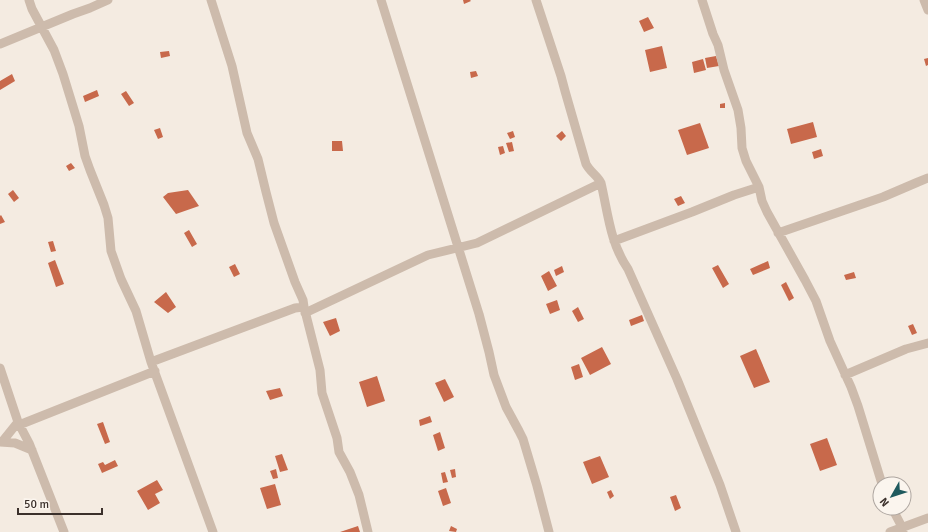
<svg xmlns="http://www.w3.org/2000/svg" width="928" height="532" viewBox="0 0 928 532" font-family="Signika,sans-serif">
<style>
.building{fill:#c8694b}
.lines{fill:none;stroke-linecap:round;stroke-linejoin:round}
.minor{stroke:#cdbbac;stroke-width:9}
</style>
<rect width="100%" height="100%" fill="#f4ebe1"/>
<path class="building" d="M 463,0 L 470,0 L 471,1 L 464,4 Z
M 648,17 L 654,28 L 644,32 L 639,21 Z
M 662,46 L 667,68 L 650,72 L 645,50 Z
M 169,51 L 170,56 L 161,58 L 160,52 Z
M 716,56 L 719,66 L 707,68 L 705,58 Z
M 928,58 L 928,65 L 926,66 L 924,59 Z
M 703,59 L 706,70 L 694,73 L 692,62 Z
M 476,71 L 478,76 L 471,78 L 470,72 Z
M 12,74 L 15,81 L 0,90 L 0,81 Z
M 97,90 L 99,96 L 85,102 L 83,96 Z
M 126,91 L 134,103 L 129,106 L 121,94 Z
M 725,103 L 725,108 L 720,108 L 720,104 Z
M 813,122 L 817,137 L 791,144 L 787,129 Z
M 700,123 L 709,148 L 687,155 L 678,130 Z
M 160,128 L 163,137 L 158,139 L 154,130 Z
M 513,131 L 515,137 L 510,139 L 507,133 Z
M 562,131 L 566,136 L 561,141 L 556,136 Z
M 332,141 L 342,141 L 343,151 L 332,151 Z
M 512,142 L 514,151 L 509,152 L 506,143 Z
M 503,146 L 505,153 L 500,155 L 498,147 Z
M 821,149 L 823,156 L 814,159 L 812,152 Z
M 71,163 L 75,168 L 69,171 L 66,166 Z
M 13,190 L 19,198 L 14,202 L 8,194 Z
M 188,190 L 199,206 L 176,214 L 163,197 L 168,193 Z
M 681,196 L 685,203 L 678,206 L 674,199 Z
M 1,215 L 5,222 L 0,224 L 0,216 Z
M 189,230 L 197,244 L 192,247 L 184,233 Z
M 53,241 L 56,251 L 51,252 L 48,242 Z
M 55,260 L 64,284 L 56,287 L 48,263 Z
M 768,261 L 770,268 L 753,275 L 750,269 Z
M 235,264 L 240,274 L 234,277 L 229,267 Z
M 718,265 L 729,284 L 723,288 L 712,268 Z
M 562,266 L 564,272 L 556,276 L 554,270 Z
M 549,271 L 557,286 L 548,291 L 541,276 Z
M 854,272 L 856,278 L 846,280 L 844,275 Z
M 786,282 L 794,298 L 789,301 L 781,285 Z
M 166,292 L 176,307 L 168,313 L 154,302 Z
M 557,300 L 560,310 L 550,314 L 546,304 Z
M 578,307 L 584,319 L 578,322 L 572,311 Z
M 642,315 L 644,321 L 631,326 L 629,320 Z
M 336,318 L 340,331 L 330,336 L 323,322 Z
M 913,324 L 917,333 L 912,335 L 908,326 Z
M 602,347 L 611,364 L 590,375 L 581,358 Z
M 756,349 L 770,382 L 754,388 L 740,356 Z
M 579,364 L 583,377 L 575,380 L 571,367 Z
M 377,376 L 385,401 L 367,407 L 359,382 Z
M 445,379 L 454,397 L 444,402 L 435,383 Z
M 280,388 L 283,396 L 270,400 L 266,391 Z
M 430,416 L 432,422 L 420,426 L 419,420 Z
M 103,422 L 110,442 L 105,444 L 97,424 Z
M 440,432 L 445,448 L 438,451 L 433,435 Z
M 827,438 L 837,465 L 820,471 L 810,444 Z
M 282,454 L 288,470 L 280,472 L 275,456 Z
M 600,456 L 609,477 L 592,484 L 583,462 Z
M 115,460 L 118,466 L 102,473 L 98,464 L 103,462 L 105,465 Z
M 276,469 L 278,478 L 273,479 L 270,471 Z
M 455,469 L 456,477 L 452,478 L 450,470 Z
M 445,472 L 448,482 L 443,483 L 441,473 Z
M 157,480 L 163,490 L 155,494 L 160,503 L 148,510 L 137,491 Z
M 275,484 L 281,505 L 267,509 L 260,488 Z
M 446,488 L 451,503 L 443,506 L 438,491 Z
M 611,490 L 614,496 L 610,499 L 607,492 Z
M 676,495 L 681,508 L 675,511 L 670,497 Z
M 358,526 L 360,532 L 340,532 Z
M 451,526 L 457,529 L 456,532 L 449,531 Z"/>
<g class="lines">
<path class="minor" d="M 29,0 L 32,9 L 54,50 L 63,74 L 79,126 L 85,156 L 90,170 L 104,205 L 108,218 L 111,251 L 121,279 L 136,311 L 151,362 L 213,532
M 381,0 L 479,314 L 489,352 L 494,375 L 506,407 L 519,431 L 523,439 L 537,486 L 549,532
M 536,0 L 561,76 L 565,91 L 586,164 C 590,172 598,176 601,183 C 608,213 610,243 628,269 L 677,379 L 720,485 L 736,532
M 702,0 L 713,34 L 718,45 L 724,70 L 738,110 L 741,128 L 742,148 L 746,161 L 759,187 L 762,201 L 767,212 L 805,280 L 816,301 L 830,341 L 851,387 L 858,406 L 882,484
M 924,0 L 928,10
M 0,44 L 73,14 L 90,8 L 108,0
M 778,233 L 883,197 L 918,182 L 928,178
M 614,241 L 692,212 L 734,195 L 759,187
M 304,307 L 320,370 L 322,393 L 337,438 L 339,452 L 350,472 L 359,495 L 368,532
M 305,313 L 428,255 L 477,243 L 601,183
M 151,362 L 295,308 L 304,307 L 303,300 L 295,282 L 274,223 L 266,192 L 258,159 L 247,133 L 232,66 L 211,0
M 0,368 L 18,422 L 29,443 L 64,532
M 845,375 L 906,349 L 928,343
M 19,425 L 155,371
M 0,442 L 15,443 L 32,450
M 2,442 L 18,422
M 892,508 L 902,527 L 903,532
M 890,532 L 928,518"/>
</g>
<g transform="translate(892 496) rotate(231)"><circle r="19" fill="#fbf5ee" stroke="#aea6a0"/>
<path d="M0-3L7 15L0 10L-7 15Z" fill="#1f5a5e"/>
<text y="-6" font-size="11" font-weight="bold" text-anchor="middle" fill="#3b302b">N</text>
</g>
<path d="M18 508v6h84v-6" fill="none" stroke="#3b302b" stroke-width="2"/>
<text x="24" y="508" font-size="12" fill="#3b302b" stroke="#fbf5ee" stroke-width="3" paint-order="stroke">50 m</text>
</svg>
